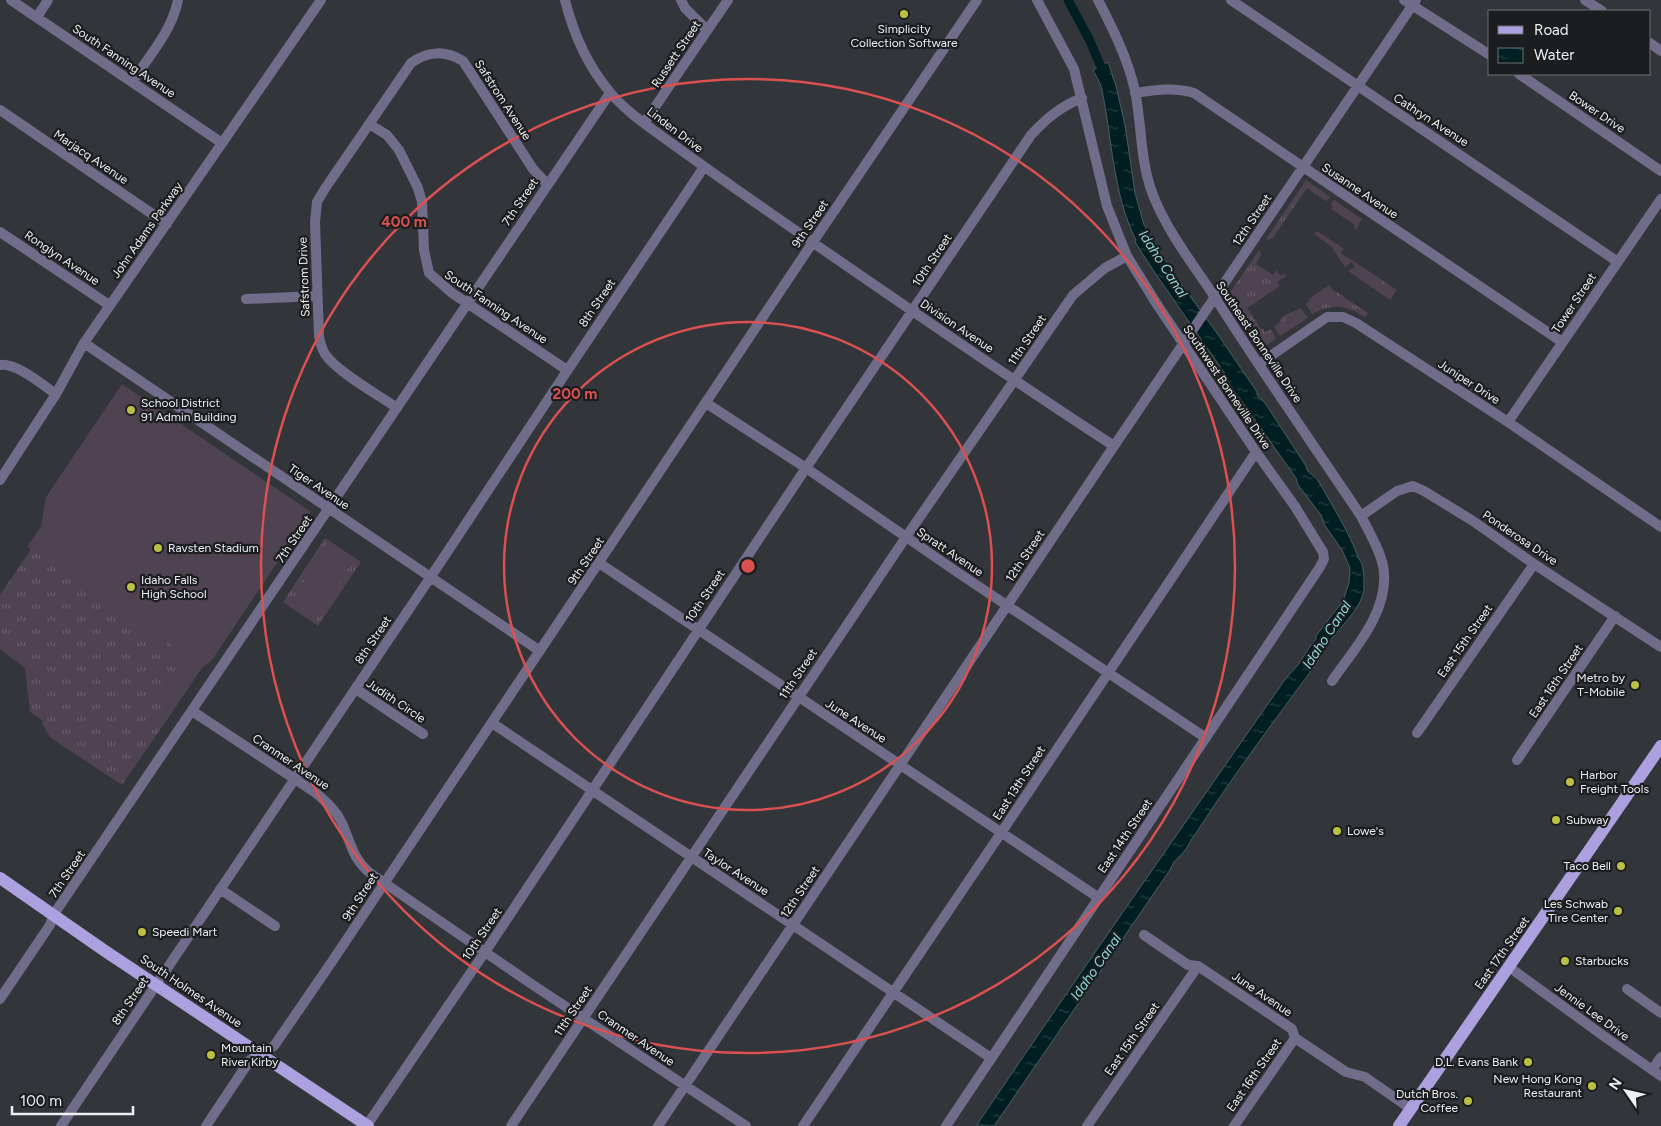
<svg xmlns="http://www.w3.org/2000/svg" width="1661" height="1126" viewBox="0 0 1661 1126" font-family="Figtree,sans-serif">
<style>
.grass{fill:url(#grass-tufts)}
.garden{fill:#4f4251}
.water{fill:url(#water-ripples);stroke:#485d61}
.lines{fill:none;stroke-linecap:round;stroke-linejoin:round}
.canal{stroke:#011f22;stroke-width:9}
.minor{stroke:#716c8a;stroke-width:10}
.major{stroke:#ada0de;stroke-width:12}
.ring{fill:none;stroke:#db5051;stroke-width:2.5}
.poi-dot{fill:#bbc044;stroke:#1b1d1f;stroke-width:2}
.labels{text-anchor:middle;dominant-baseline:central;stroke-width:4.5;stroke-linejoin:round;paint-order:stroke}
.poi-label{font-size:12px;fill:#edeff3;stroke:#1b1d1f;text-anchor:start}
.street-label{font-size:12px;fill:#edeff3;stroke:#1b1d1f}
.water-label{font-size:14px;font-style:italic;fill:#8ed9df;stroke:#1b1d1f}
.centre{fill:#db5051;stroke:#1b1d1f;stroke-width:2.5}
.ring-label{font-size:15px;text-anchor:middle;font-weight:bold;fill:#db5051;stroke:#1b1d1f;stroke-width:4.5;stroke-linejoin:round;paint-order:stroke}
</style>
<defs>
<pattern id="grass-tufts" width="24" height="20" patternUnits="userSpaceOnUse" patternTransform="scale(1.25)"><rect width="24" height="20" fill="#4f4251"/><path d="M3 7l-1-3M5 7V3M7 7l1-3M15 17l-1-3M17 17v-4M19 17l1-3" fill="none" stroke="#695e6a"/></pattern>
<pattern id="water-ripples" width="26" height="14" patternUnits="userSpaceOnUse" patternTransform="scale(1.25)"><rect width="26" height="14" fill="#011f22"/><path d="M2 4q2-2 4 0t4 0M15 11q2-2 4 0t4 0" fill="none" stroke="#264043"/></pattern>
</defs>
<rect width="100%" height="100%" fill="#32353a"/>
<path class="grass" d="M 1306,180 L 1330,197 L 1327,201 L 1324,200 L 1307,188 L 1273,238 L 1269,240 L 1266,239 Z
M 1334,200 L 1362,219 L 1356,230 L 1354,227 L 1355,225 L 1331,209 L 1333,207 L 1331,205 Z
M 1317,231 L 1344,249 L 1341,253 L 1397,290 L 1390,300 L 1348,271 L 1355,267 L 1352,262 L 1345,267 L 1331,246 L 1314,234 Z
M 1259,250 L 1261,254 L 1256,264 L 1273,275 L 1277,270 L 1281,276 L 1284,274 L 1286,276 L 1277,282 L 1280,286 L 1247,308 L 1261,329 L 1263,328 L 1265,332 L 1271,329 L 1276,339 L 1264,347 L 1257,344 L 1227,300 L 1227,297 Z
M 1329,285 L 1332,289 L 1368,313 L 1365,317 C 1344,305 1334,303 1312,314 L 1306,304 L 1309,302 L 1309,299 Z
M 1301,308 L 1308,318 L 1280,336 L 1274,327 L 1279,323 L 1283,316 Z
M 325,538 L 361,562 L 318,626 L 283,602 Z
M 31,549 L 180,651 L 182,662 L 157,699 L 173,711 L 122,785 L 51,738 L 42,724 L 43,721 L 30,712 L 25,668 L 0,649 L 0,595 Z"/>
<path class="garden" d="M 122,384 L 311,512 L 212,660 L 202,668 L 173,711 L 157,699 L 182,662 L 180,651 L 27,547 L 41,526 L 46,497 Z
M 330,544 L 354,560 L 346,571 L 322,555 Z
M 320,559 L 344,575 L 337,586 L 312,570 Z
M 309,573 L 333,590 L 326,601 L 302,585 Z
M 300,588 L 324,605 L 316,616 L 292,600 Z"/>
<path class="water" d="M 1108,62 L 1116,86 L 1125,125 L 1135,193 L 1144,225 L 1171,270 L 1219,336 L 1257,392 L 1257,395 L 1265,403 L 1306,466 C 1307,474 1315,475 1319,482 C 1333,507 1349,532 1359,559 C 1360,561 1362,563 1362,565 C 1364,571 1364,582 1364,587 C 1364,606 1340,627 1329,642 C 1323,650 1320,660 1314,667 C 1274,721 1233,776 1196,833 C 1192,838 1189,844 1186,849 C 1180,857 1173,861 1170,870 L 994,1126 L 976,1126 C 1077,977 1182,827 1286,678 L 1298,665 L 1309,648 L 1316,639 L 1316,636 L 1343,601 L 1349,583 L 1350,568 L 1342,550 L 1324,524 L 1321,515 L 1298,485 L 1296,478 L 1226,379 L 1226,375 L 1155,273 L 1135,242 L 1136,240 C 1113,195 1112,138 1102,90 C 1101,84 1096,76 1093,70 Z"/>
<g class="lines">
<path class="canal" d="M 1068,0 L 1089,39 L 1105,76"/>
<path class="minor" d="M 11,0 L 222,143
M 565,0 C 573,32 588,66 609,91 C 624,110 648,126 667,140 C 700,164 733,187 766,210 C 881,290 996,369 1114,446
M 681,0 L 685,8 L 707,30
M 1098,0 C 1113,29 1128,59 1135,91 C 1142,126 1140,162 1153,195 C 1167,231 1193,264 1214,296 C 1261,370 1312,443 1361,516 C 1369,532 1383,555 1384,573 C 1387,614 1354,649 1332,681
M 1231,0 L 1618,262
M 1404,0 L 1490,55
M 1585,0 L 1602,11
M 37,17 L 48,0
M 1650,43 L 1661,51
M 1519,74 L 1661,171
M 132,82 C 149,56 172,31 178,0
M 1135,93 C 1156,90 1174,87 1194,93 L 1562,342
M 0,110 L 167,224
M 644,123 L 728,0
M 369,124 L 387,135 L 399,150 L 418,188 L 422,202 L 424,250 L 429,273 L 452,293 L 567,370
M 0,232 L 109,305
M 246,299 L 317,296
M 84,343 L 540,651
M 1259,364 L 1327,317 L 1343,317 L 1356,323 L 1508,422 L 1661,527
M 0,365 C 17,363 41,384 56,394
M 706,403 L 806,468 L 957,572 L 1206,738
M 397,408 C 379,395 337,372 325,354 C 322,349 320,342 319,336 L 315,222 L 317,202 L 326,187 L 411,63 C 427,51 445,50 463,61 L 533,169 L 547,184
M 1508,422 L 1661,199
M 0,480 L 56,394 L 84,343 L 321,0
M 1361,516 L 1397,491 L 1413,486 L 1424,491 L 1473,521 L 1534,564 L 1661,647
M 599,563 L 1099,898
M 356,689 L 423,734
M 192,711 L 316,793 C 326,802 336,810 342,823 C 351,843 352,858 370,873 L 533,985 L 746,1126
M 492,723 L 991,1058
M 1417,733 L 1534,564
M 1517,760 L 1615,616
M 220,889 L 275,926
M 1144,935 L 1188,965 L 1198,966 L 1292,1029 L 1295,1038 L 1346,1072 L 1365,1077 L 1411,1109
M 1509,967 L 1605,1037 L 1661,1076
M 1627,989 L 1661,1013
M 0,999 L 50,925 L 54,914 L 610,93
M 1652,1070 L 1661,1057
M 367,1125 L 491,943 L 800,477 L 1031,135 C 1046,119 1061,106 1082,98
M 61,1126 L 430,578 L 563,377 L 704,167
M 206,1126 L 250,1060 L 274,1046 L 331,963 L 813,242 L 977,0
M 511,1126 L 906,537 L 1073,295 L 1105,268 L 1127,256
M 658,1126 L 1110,452 L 1416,0
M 803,1126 L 1001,833 L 1256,452
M 946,1126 L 1320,567 L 1324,559 L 1323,552 L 1294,505 L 1256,452 L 1158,306 L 1127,256 L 1107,206 L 1074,69 L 1037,0
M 1087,1126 L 1198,966
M 1234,1126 L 1295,1038"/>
<path class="major" d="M 0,878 L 105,951 L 368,1126
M 1399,1126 L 1661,746"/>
</g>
<g class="ring">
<circle cx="748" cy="566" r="244"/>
<circle cx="748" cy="566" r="487"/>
</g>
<g class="poi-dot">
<circle cx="904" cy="14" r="5"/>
<circle cx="131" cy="410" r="5"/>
<circle cx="158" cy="548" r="5"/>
<circle cx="131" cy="587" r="5"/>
<circle cx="1635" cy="685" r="5"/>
<circle cx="1570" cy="782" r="5"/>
<circle cx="1556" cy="820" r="5"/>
<circle cx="1337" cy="831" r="5"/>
<circle cx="1621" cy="866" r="5"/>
<circle cx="1618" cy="911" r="5"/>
<circle cx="142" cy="932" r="5"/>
<circle cx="1565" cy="961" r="5"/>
<circle cx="211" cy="1055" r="5"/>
<circle cx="1528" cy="1062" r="5"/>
<circle cx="1592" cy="1086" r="5"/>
<circle cx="1468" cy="1101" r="5"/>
</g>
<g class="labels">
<g class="poi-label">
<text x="904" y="29" text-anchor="middle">Simplicity<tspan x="904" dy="14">Collection Software</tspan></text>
<text x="141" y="403">School District<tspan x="141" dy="14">91 Admin Building</tspan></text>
<text x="168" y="548">Ravsten Stadium</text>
<text x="141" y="580">Idaho Falls<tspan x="141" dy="14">High School</tspan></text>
<text x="1625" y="678" text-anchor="end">Metro by<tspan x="1625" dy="14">T-Mobile</tspan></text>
<text x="1580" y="775">Harbor<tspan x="1580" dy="14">Freight Tools</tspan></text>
<text x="1566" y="820">Subway</text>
<text x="1347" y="831">Lowe's</text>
<text x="1611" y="866" text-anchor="end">Taco Bell</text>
<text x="1608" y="904" text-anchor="end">Les Schwab<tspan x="1608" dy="14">Tire Center</tspan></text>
<text x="152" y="932">Speedi Mart</text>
<text x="1575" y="961">Starbucks</text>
<text x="221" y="1048">Mountain<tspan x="221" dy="14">River Kirby</tspan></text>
<text x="1518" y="1062" text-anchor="end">D.L. Evans Bank</text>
<text x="1582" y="1079" text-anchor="end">New Hong Kong<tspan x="1582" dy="14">Restaurant</tspan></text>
<text x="1458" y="1094" text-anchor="end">Dutch Bros.<tspan x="1458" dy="14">Coffee</tspan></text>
</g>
<g class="street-label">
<text transform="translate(676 54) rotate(-56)">Russett Street</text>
<text transform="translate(124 61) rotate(34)">South Fanning Avenue</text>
<text transform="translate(503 100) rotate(57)">Safstrom Avenue</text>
<text transform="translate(1597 112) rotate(34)">Bower Drive</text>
<text transform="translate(1431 120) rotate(33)">Cathryn Avenue</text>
<text transform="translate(675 130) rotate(37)">Linden Drive</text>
<text transform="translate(91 157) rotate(34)">Marjacq Avenue</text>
<text transform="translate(1360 191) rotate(34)">Susanne Avenue</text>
<text transform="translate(520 202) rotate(-56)">7th Street</text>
<text transform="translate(1252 220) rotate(-56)">12th Street</text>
<text transform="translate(810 224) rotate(-56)">9th Street</text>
<text transform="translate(147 230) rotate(-55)">John Adams Parkway</text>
<text transform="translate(62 258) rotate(34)">Ronglyn Avenue</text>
<text transform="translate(932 260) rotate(-56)">10th Street</text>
<text transform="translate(304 277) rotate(-92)">Safstrom Drive</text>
<text transform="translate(597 303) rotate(-56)">8th Street</text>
<text transform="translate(1574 303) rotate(-56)">Tower Street</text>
<text transform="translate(496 307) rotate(34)">South Fanning Avenue</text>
<text transform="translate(957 326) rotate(34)">Division Avenue</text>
<text transform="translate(1027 340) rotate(-56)">11th Street</text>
<text transform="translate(1259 342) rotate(56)">Southeast Bonneville Drive</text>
<text transform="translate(1469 382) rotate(33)">Juniper Drive</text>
<text transform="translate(1227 387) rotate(56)">Southwest Bonneville Drive</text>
<text transform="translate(319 487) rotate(34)">Tiger Avenue</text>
<text transform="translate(1520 538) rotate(34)">Ponderosa Drive</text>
<text transform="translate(294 539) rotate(-56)">7th Street</text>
<text transform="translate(950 552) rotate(34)">Spratt Avenue</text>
<text transform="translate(1025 556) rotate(-56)">12th Street</text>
<text transform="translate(586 561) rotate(-56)">9th Street</text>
<text transform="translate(705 596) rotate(-56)">10th Street</text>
<text transform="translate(373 640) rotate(-56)">8th Street</text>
<text transform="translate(1465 641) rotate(-55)">East 15th Street</text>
<text transform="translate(798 674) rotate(-56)">11th Street</text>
<text transform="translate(1556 681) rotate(-56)">East 16th Street</text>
<text transform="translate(396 701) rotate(34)">Judith Circle</text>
<text transform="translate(856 721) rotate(33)">June Avenue</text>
<text transform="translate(291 762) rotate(34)">Cranmer Avenue</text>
<text transform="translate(1019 783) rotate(-57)">East 13th Street</text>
<text transform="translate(1125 836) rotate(-56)">East 14th Street</text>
<text transform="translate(736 872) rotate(33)">Taylor Avenue</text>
<text transform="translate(67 874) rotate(-56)">7th Street</text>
<text transform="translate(800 892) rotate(-56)">12th Street</text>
<text transform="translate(360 897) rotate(-57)">9th Street</text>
<text transform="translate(482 934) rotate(-56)">10th Street</text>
<text transform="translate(1502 953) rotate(-55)">East 17th Street</text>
<text transform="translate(191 991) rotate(34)">South Holmes Avenue</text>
<text transform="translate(1262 994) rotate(34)">June Avenue</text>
<text transform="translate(130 1001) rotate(-56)">8th Street</text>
<text transform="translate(573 1011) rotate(-56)">11th Street</text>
<text transform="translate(1592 1012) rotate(36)">Jennie Lee Drive</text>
<text transform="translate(636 1038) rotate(34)">Cranmer Avenue</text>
<text transform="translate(1132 1039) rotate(-55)">East 15th Street</text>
<text transform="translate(1254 1075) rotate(-55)">East 16th Street</text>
</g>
<g class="water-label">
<text transform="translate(1163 264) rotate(57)">Idaho Canal</text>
<text transform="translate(1327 635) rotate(-57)">Idaho Canal</text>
<text transform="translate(1096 967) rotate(-55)">Idaho Canal</text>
</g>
</g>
<circle cx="748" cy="566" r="8" class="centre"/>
<g class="ring-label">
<text x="404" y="227">400 m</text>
<text x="575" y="399">200 m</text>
</g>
<rect x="1488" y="10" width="162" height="65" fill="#1b1d1f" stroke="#6f7174"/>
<rect x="1498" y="26" width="25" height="8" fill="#ada0de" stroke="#6f7174"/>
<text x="1534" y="35" font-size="15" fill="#edeff3">Road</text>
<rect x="1498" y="48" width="25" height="15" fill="url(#water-ripples)" stroke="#6f7174"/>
<text x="1534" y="60" font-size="15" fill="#edeff3">Water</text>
<g transform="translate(1626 1091) rotate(304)" stroke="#1b1d1f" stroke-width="4" paint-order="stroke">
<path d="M0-4L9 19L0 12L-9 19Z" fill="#edeff3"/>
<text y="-8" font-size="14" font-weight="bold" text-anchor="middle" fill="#edeff3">N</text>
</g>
<path d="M12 1106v8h121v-8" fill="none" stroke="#edeff3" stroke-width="2.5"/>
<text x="20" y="1106" font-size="15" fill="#edeff3" stroke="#1b1d1f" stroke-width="4" paint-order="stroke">100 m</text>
</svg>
